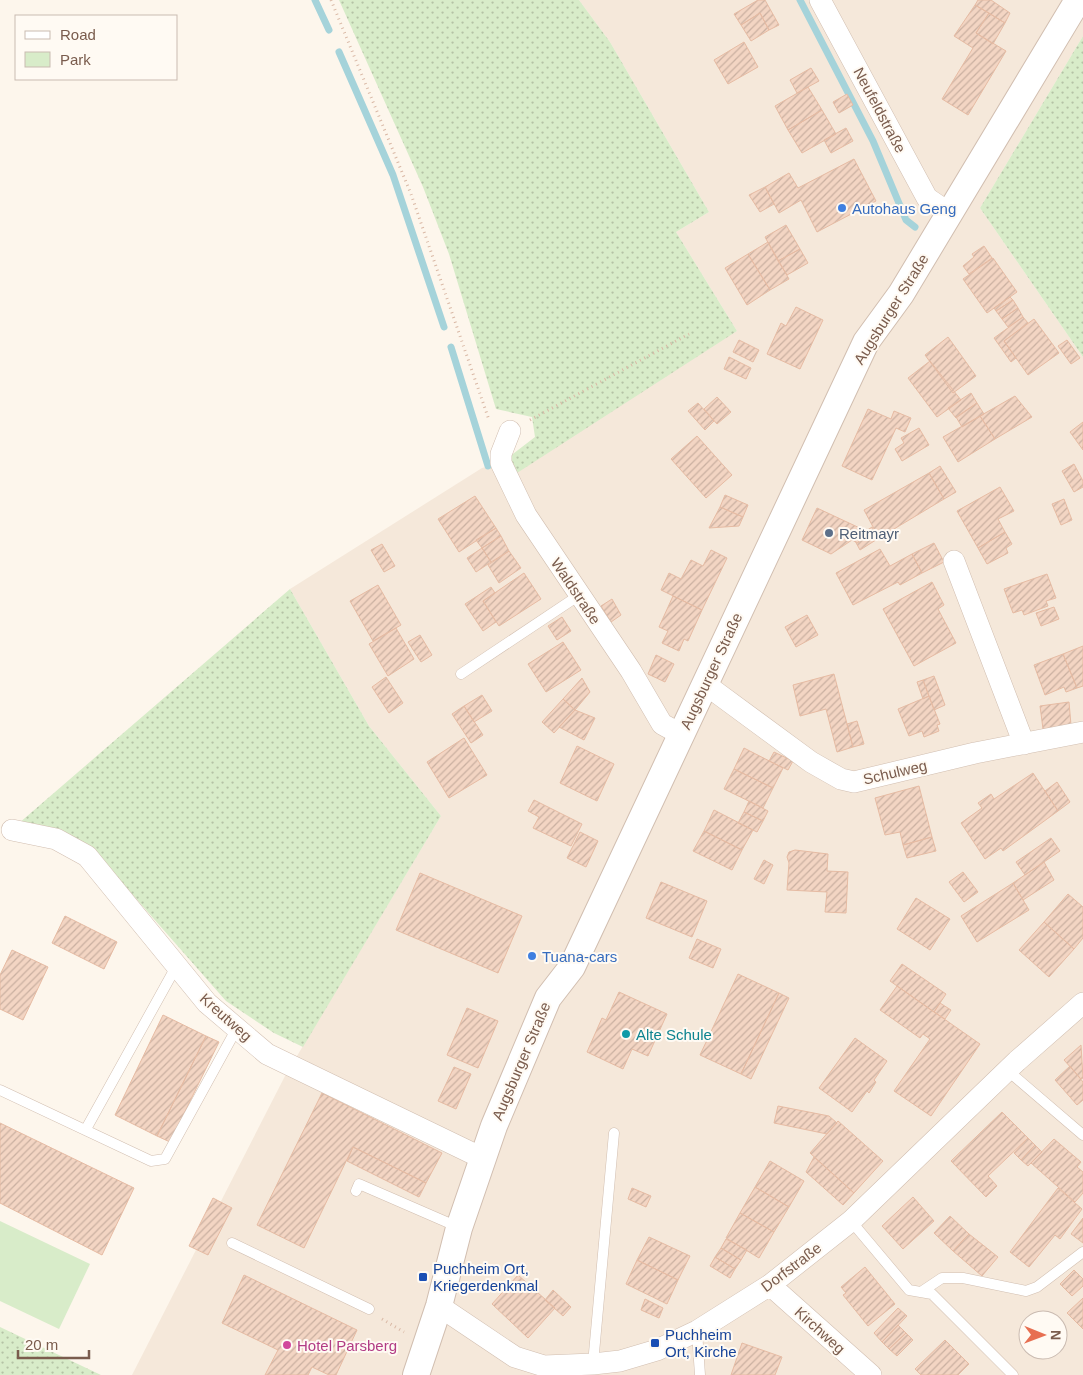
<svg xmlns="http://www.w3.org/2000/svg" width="1083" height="1375" viewBox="0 0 1083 1375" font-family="Helvetica,sans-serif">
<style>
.residential{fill:#f5e8da;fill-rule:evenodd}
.grass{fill:url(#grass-dots)}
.park{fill:#d8ecc9}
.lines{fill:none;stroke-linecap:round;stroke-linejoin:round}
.stream{stroke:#a5d3da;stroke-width:7}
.building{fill:url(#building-hatch);stroke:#e6bba3}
.service-casing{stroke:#d1beb0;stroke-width:11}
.minor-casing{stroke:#d1beb0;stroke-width:22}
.tertiary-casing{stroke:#d1beb0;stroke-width:28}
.path{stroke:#d9b8a5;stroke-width:3;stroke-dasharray:1 4;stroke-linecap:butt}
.service{stroke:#fff;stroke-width:10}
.minor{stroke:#fff;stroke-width:21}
.tertiary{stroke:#fff;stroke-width:26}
.shop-dot{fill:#3f7fe0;stroke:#fffaf3;stroke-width:2}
.service-dot{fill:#5c6f8a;stroke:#fffaf3;stroke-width:2}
.culture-dot{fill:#0f9aa8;stroke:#fffaf3;stroke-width:2}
.transit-dot{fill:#1a4fb4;stroke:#fffaf3;stroke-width:2}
.hotel-dot{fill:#d1479c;stroke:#fffaf3;stroke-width:2}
.labels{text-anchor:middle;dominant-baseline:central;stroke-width:4;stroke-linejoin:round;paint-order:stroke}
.street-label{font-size:15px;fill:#7a5c4d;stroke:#fffaf3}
.shop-label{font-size:15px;fill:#366cbe;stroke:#fffaf3;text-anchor:start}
.service-label{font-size:15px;fill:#4e5e75;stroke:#fffaf3;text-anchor:start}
.culture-label{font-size:15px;fill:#0d838f;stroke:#fffaf3;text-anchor:start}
.transit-label{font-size:15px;fill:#164399;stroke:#fffaf3;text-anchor:start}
.hotel-label{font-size:15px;fill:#b23c85;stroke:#fffaf3;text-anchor:start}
</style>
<defs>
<pattern id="grass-dots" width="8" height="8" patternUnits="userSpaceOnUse" patternTransform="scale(1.25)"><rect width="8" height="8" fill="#d8ecc9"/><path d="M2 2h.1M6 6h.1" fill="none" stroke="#b4c2a5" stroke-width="1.8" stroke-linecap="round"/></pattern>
<pattern id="building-hatch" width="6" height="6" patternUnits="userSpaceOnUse" patternTransform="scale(1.25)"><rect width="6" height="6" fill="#f3d5c3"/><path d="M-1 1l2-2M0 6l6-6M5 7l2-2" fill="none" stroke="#cab0a1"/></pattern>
</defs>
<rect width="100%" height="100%" fill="#fdf6ec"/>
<path class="residential" d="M 579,0 L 1083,0 L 1083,36 L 980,208 L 1083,357 L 1083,1375 L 132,1375 L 285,1076 L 441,816 L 369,726 L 290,589 L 482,468 L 501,463 L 737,331 L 676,232 L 709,212 L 610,42 ZM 1028,1320 L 1058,1320 L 1058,1350 L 1028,1350 Z"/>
<path class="grass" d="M 339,0 L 579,0 L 610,42 L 709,212 L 676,232 L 737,331 L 517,473 L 501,463 L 535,437 L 532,417 L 496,409 L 449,254 L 423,187 Z
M 1083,36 L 1083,357 L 980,208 Z
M 290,589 L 369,726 L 441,816 L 303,1047 L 274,1033 L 226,1001 L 95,852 L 18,824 Z
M 0,1327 L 101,1375 L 0,1375 Z"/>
<path class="park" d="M 0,1221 L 90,1264 L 59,1329 L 0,1301 Z"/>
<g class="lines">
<path class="stream" d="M 315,0 L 329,30
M 800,0 L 873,141 L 906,220 L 915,227
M 339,52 L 393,175 L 444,327
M 451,347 L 488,466"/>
</g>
<path class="building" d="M 758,0 L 765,0 L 779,25 L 769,30 L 760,13 L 741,25 L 734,14 Z
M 978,0 L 991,0 L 1010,13 L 1005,23 L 975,5 Z
M 975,5 L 989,13 L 976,33 L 1006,51 L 968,115 L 942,99 L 973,48 L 954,36 Z
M 760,13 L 769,30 L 751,41 L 741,25 Z
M 989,13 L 1005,23 L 993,44 L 976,33 Z
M 744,42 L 758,67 L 728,84 L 714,60 Z
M 811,68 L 819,81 L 797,93 L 790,80 Z
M 808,87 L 822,110 L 788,130 L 775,106 Z
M 847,94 L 853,105 L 839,113 L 833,102 Z
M 822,110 L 836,134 L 802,153 L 788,130 Z
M 846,128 L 853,141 L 831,153 L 824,140 Z
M 854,159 L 876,201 L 817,232 L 801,200 L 779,213 L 765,187 L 789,173 L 798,188 Z
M 765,187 L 774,204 L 760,212 L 749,195 Z
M 786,225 L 800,249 L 778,261 L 765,237 Z
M 768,242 L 789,279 L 770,290 L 748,254 Z
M 984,246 L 992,258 L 969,274 L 963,266 L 974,257 L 972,254 Z
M 800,249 L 808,263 L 787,275 L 778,261 Z
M 748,254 L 770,290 L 747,305 L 725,268 Z
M 993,258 L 1017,292 L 987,313 L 963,279 Z
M 1010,297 L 1013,300 L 996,311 L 994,308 Z
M 1013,300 L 1018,308 L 1002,319 L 996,311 Z
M 796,307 L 823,320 L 800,369 L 767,354 L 781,323 L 786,326 Z
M 1018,308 L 1023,317 L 1008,327 L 1002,319 Z
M 1023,317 L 1028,323 L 1004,341 L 1016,358 L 1011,362 L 994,338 Z
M 1034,319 L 1059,353 L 1028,375 L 1004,341 Z
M 948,337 L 976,376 L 953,393 L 925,355 Z
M 739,340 L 759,350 L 753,362 L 733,352 Z
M 1067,340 L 1080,358 L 1071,364 L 1058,346 Z
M 729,357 L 751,368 L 746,379 L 724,369 Z
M 930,361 L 961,400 L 937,417 L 908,378 Z
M 971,393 L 977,403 L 956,418 L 948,408 Z
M 1015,396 L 1032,417 L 995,439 L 980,416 Z
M 717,397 L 731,412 L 717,424 L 704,409 Z
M 698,403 L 714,421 L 705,430 L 688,411 Z
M 977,403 L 984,414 L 962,427 L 956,417 Z
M 868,409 L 891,419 L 894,411 L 911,418 L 905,432 L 896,428 L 872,480 L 842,466 Z
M 980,416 L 995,439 L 958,462 L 943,437 Z
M 1083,422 L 1083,450 L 1070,432 Z
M 919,428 L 929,445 L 902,461 L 895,449 L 904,443 L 901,438 Z
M 697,436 L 732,475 L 706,498 L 671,459 Z
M 1074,464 L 1083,481 L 1083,487 L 1074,492 L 1062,471 Z
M 940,466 L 956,492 L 944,499 L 929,473 Z
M 929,473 L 944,499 L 879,538 L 864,510 Z
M 1000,487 L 1014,511 L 998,519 L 1005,532 L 978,548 L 957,511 Z
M 725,495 L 748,505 L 743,517 L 720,507 Z
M 475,496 L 496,528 L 459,552 L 438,519 Z
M 1064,499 L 1072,520 L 1061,525 L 1052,504 Z
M 720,507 L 743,517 L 739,526 L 709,528 Z
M 817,508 L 864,530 L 858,543 L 852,540 L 831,554 L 802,540 Z
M 872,527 L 879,538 L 860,550 L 854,539 Z
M 496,528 L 501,536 L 482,548 L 476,540 Z
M 1005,532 L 1012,544 L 1006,548 L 1008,553 L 987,564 L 978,548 Z
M 501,536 L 509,551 L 491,562 L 482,548 Z
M 934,543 L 944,562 L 922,573 L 912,554 Z
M 382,544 L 395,566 L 384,572 L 371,550 Z
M 482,548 L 491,562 L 476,572 L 467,558 Z
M 880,549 L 890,566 L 912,554 L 922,573 L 900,585 L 898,582 L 853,605 L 836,573 Z
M 711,550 L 727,558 L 702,610 L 661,590 L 669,573 L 681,579 L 691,560 L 703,566 Z
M 509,551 L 521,568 L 499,583 L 488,565 Z
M 524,573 L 541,599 L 499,626 L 483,601 Z
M 1047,574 L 1056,598 L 1046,601 L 1048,606 L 1024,615 L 1022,610 L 1013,613 L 1004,589 Z
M 932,582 L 944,605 L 938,609 L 956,643 L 914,666 L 883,609 Z
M 378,585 L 401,625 L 373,641 L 350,601 Z
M 491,587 L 495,593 L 483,601 L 496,622 L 483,631 L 465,604 Z
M 673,596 L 702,610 L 688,641 L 684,639 L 679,651 L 662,643 L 668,631 L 659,627 Z
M 612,599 L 621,615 L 611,622 L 601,606 Z
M 1054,607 L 1059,619 L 1041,626 L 1036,613 Z
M 807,615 L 818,635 L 796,647 L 785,627 Z
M 562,617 L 571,631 L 557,640 L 548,626 Z
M 396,628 L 414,659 L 388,676 L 369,644 Z
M 420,635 L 432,655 L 421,662 L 408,642 Z
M 563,642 L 581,670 L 546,692 L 528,664 Z
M 1083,646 L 1083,686 L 1077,688 L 1063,654 Z
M 1063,654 L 1077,688 L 1066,692 L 1064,687 L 1045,695 L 1034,665 Z
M 656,655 L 674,664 L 665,682 L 648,674 Z
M 834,674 L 853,747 L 837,752 L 826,709 L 800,716 L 793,685 Z
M 934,676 L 945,705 L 934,710 L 923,680 Z
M 386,677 L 403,703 L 389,713 L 372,687 Z
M 582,678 L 590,692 L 575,710 L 563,699 Z
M 923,680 L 929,696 L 923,699 L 917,682 Z
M 482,695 L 492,711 L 474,722 L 464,706 Z
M 929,696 L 940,724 L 937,725 L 939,731 L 924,737 L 922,731 L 909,736 L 898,709 Z
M 563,699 L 575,710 L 554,733 L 542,722 Z
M 1069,702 L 1071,725 L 1043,729 L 1040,706 Z
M 464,706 L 483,735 L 471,743 L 452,714 Z
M 575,710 L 595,718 L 584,740 L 559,727 Z
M 857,721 L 864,744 L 853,747 L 847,724 Z
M 464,738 L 487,775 L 449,798 L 427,762 Z
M 577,746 L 614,764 L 597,801 L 560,783 Z
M 744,748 L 783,768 L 773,788 L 734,769 Z
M 774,752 L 793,761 L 788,770 L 769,761 Z
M 734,769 L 773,788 L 763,808 L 724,789 Z
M 1033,773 L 1058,811 L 1003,851 L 1001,848 L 985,859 L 961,823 L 982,808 L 978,803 L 991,794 L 994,799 Z
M 1057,782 L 1070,802 L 1058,811 L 1045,791 Z
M 919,786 L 932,837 L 903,845 L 900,832 L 885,835 L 875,798 Z
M 534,800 L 582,824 L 571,846 L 533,828 L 539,817 L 528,811 Z
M 749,801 L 768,811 L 763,821 L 744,812 Z
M 714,810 L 753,830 L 742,850 L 704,831 Z
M 744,812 L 763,821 L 757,832 L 738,823 Z
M 704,831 L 742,850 L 732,870 L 693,851 Z
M 580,832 L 598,841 L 586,867 L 567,858 Z
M 932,837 L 936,851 L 907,858 L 903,845 Z
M 1051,838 L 1060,851 L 1025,875 L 1016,862 Z
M 795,850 L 828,854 L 827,871 L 848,872 L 846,913 L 825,912 L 827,892 L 787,890 L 789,863 L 787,857 L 789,852 Z
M 764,860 L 773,865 L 764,884 L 754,879 Z
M 1044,862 L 1054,880 L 1023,900 L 1013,883 Z
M 963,872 L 978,892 L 964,902 L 949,882 Z
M 420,873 L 522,916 L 498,973 L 396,930 Z
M 661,882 L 707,901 L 692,937 L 646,918 Z
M 1013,883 L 1029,910 L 977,942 L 961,916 Z
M 1068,894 L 1083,907 L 1083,938 L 1074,949 L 1044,922 Z
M 916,898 L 950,919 L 930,950 L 897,929 Z
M 65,916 L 117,942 L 104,969 L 52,943 Z
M 1044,922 L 1074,949 L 1049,977 L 1019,950 Z
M 697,939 L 721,949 L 713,968 L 689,958 Z
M 12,950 L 48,967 L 23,1020 L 0,1009 L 0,975 Z
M 902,964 L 946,994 L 934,1012 L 890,981 Z
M 738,974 L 779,993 L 741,1074 L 700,1055 Z
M 897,986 L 980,1044 L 931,1116 L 894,1091 L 930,1039 L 923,1034 L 920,1038 L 880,1010 Z
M 619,992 L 667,1014 L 648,1056 L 632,1049 L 623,1069 L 587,1052 L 602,1018 L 606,1020 Z
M 779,993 L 789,998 L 751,1079 L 741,1074 Z
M 940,1003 L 951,1010 L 945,1019 L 934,1012 Z
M 467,1008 L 498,1021 L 478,1068 L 447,1055 Z
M 163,1015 L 206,1036 L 157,1136 L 115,1115 Z
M 206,1036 L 219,1042 L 170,1142 L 157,1136 Z
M 855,1038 L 887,1061 L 874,1080 L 876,1082 L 869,1093 L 867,1091 L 852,1112 L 819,1088 Z
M 1081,1045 L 1083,1078 L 1081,1079 L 1064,1060 Z
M 1070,1066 L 1083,1082 L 1083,1100 L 1077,1105 L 1055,1080 Z
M 454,1067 L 471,1074 L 456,1109 L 438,1101 Z
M 322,1093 L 442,1153 L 426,1183 L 353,1147 L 304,1248 L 257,1225 Z
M 778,1106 L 829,1116 L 837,1123 L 827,1134 L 774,1123 Z
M 1002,1112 L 1028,1138 L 988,1176 L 997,1186 L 986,1197 L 951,1161 Z
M 838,1121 L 883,1161 L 854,1193 L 810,1153 Z
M 0,1123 L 134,1188 L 102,1255 L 0,1203 Z
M 1028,1138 L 1035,1145 L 1021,1160 L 1014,1153 Z
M 1054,1139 L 1081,1162 L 1077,1167 L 1083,1172 L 1083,1193 L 1075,1202 L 1031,1163 Z
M 1035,1145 L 1042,1152 L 1028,1166 L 1021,1160 Z
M 353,1147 L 426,1183 L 419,1197 L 347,1161 Z
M 814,1157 L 854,1193 L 843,1205 L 806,1172 Z
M 770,1161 L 804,1181 L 789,1207 L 755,1187 Z
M 755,1187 L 789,1207 L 774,1232 L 740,1213 Z
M 632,1188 L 651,1196 L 646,1207 L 628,1199 Z
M 1058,1188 L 1082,1209 L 1060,1239 L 1055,1235 L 1029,1267 L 1010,1252 Z
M 913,1197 L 934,1221 L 903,1249 L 882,1226 Z
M 213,1198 L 232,1208 L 208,1255 L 189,1246 Z
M 740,1213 L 774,1232 L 759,1258 L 726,1238 Z
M 950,1216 L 969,1234 L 953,1251 L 934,1233 Z
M 1083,1218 L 1083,1243 L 1071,1234 Z
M 969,1234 L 998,1257 L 982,1276 L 953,1251 Z
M 649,1237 L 690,1256 L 678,1280 L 637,1260 Z
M 726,1239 L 747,1250 L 741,1260 L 721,1248 Z
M 721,1248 L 741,1260 L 735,1269 L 715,1257 Z
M 715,1257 L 735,1269 L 730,1278 L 710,1266 Z
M 637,1260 L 678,1280 L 667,1304 L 626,1284 Z
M 865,1267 L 895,1304 L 868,1326 L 843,1295 L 846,1293 L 841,1287 Z
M 1074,1270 L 1083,1279 L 1083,1286 L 1072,1296 L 1060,1284 Z
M 244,1275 L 357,1330 L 336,1375 L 329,1375 L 312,1367 L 308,1375 L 265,1375 L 278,1350 L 222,1323 Z
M 518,1275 L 555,1308 L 528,1338 L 492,1304 Z
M 553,1290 L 571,1307 L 563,1316 L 545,1300 Z
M 1083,1298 L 1083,1329 L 1067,1313 Z
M 645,1299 L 663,1308 L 659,1318 L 641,1310 Z
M 898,1308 L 907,1316 L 882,1342 L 874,1333 Z
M 898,1325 L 906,1333 L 889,1349 L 882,1342 Z
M 906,1333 L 913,1340 L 897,1356 L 889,1349 Z
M 945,1340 L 969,1364 L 958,1375 L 921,1375 L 915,1369 Z
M 742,1343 L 782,1357 L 775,1375 L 731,1375 Z"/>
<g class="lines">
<defs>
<path id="service" d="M 461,674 L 578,596
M 1007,1070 L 1083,1135
M 0,1090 L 151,1161 L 165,1159 L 237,1028
M 86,1129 L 177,965
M 356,1191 L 359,1184 L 458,1227
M 851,1221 L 909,1290 L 932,1294 L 1013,1375
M 232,1243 L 369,1309
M 921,1292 L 942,1278 L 963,1278 L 1026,1291 L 1037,1287 L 1083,1252
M 697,1331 L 700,1375
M 593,1364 L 614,1133"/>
<path id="minor" d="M 820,0 L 927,198 L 949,213
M 510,431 L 501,454 L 501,463 L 526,515 L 631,671 L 662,724 L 682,735
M 954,561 L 1024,744
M 705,684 L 811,762 L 841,779 L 854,782 L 975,753 L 1083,732
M 12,830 L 56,839 L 87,856 L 207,1003 L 267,1054 L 482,1158
M 770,1285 L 871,1375
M 439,1306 L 515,1357 L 544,1366 L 593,1364 L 620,1361 L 657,1350 L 697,1331 L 770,1285 L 851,1221 L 1017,1061 L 1083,1003"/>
<path id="tertiary" d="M 416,1375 L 439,1306 L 459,1228 L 494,1126 L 548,998 L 572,967 L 866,342 L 901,294 L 1078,0"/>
</defs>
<use href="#service" class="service-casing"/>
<use href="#minor" class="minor-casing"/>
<use href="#tertiary" class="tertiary-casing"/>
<path class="path" d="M 331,0 L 411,194 L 489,420
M 530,420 L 689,334
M 382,1319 L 404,1332"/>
<use href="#service" class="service"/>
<use href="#minor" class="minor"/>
<use href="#tertiary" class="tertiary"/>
</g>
<g class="shop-dot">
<circle cx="842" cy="208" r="5"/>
<circle cx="532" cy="956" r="5"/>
</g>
<circle class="service-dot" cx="829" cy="533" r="5"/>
<circle class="culture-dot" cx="626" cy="1034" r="5"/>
<g class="transit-dot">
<rect x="418" y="1272" width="10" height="10" rx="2.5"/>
<rect x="650" y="1338" width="10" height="10" rx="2.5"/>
</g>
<circle class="hotel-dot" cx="287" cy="1345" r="5"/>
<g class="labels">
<g class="street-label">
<text transform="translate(880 110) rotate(62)">Neufeldstraße</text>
<text transform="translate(891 309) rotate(-58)">Augsburger Straße</text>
<text transform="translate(576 591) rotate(56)">Waldstraße</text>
<text transform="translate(711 671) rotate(-65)">Augsburger Straße</text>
<text transform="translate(895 772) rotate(-13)">Schulweg</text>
<text transform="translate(226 1017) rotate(42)">Kreutweg</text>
<text transform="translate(521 1061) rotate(-67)">Augsburger Straße</text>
<text transform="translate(791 1267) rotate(-37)">Dorfstraße</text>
<text transform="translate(820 1330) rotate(42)">Kirchweg</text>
</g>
<g class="shop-label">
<text x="852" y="208">Autohaus Geng</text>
<text x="542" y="956">Tuana-cars</text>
</g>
<g class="service-label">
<text x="839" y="533">Reitmayr</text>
</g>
<g class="culture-label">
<text x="636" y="1034">Alte Schule</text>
</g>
<g class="transit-label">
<text x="433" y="1268">Puchheim Ort,<tspan x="433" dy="17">Kriegerdenkmal</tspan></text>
<text x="665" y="1334">Puchheim<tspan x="665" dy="17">Ort, Kirche</tspan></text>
</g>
<g class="hotel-label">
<text x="297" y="1345">Hotel Parsberg</text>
</g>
</g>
<rect x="15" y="15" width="162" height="65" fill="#fffaf3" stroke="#cabbb1"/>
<rect x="25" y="31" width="25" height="8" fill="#ffffff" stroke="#cabbb1"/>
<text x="60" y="40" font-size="15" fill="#7a5c4d">Road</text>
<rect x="25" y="52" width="25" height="15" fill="#d8ecc9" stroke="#cabbb1"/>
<text x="60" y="65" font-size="15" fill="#7a5c4d">Park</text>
<g transform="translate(1043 1335) rotate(91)"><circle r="24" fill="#fffaf3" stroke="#cabbb1"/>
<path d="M0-4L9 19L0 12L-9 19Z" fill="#e76f51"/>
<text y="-8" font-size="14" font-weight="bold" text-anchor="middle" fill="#7a5c4d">N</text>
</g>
<path d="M18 1350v8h71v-8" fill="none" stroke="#7a5c4d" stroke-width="2.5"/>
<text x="25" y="1350" font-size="15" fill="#7a5c4d" stroke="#fffaf3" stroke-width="4" paint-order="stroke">20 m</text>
</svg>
